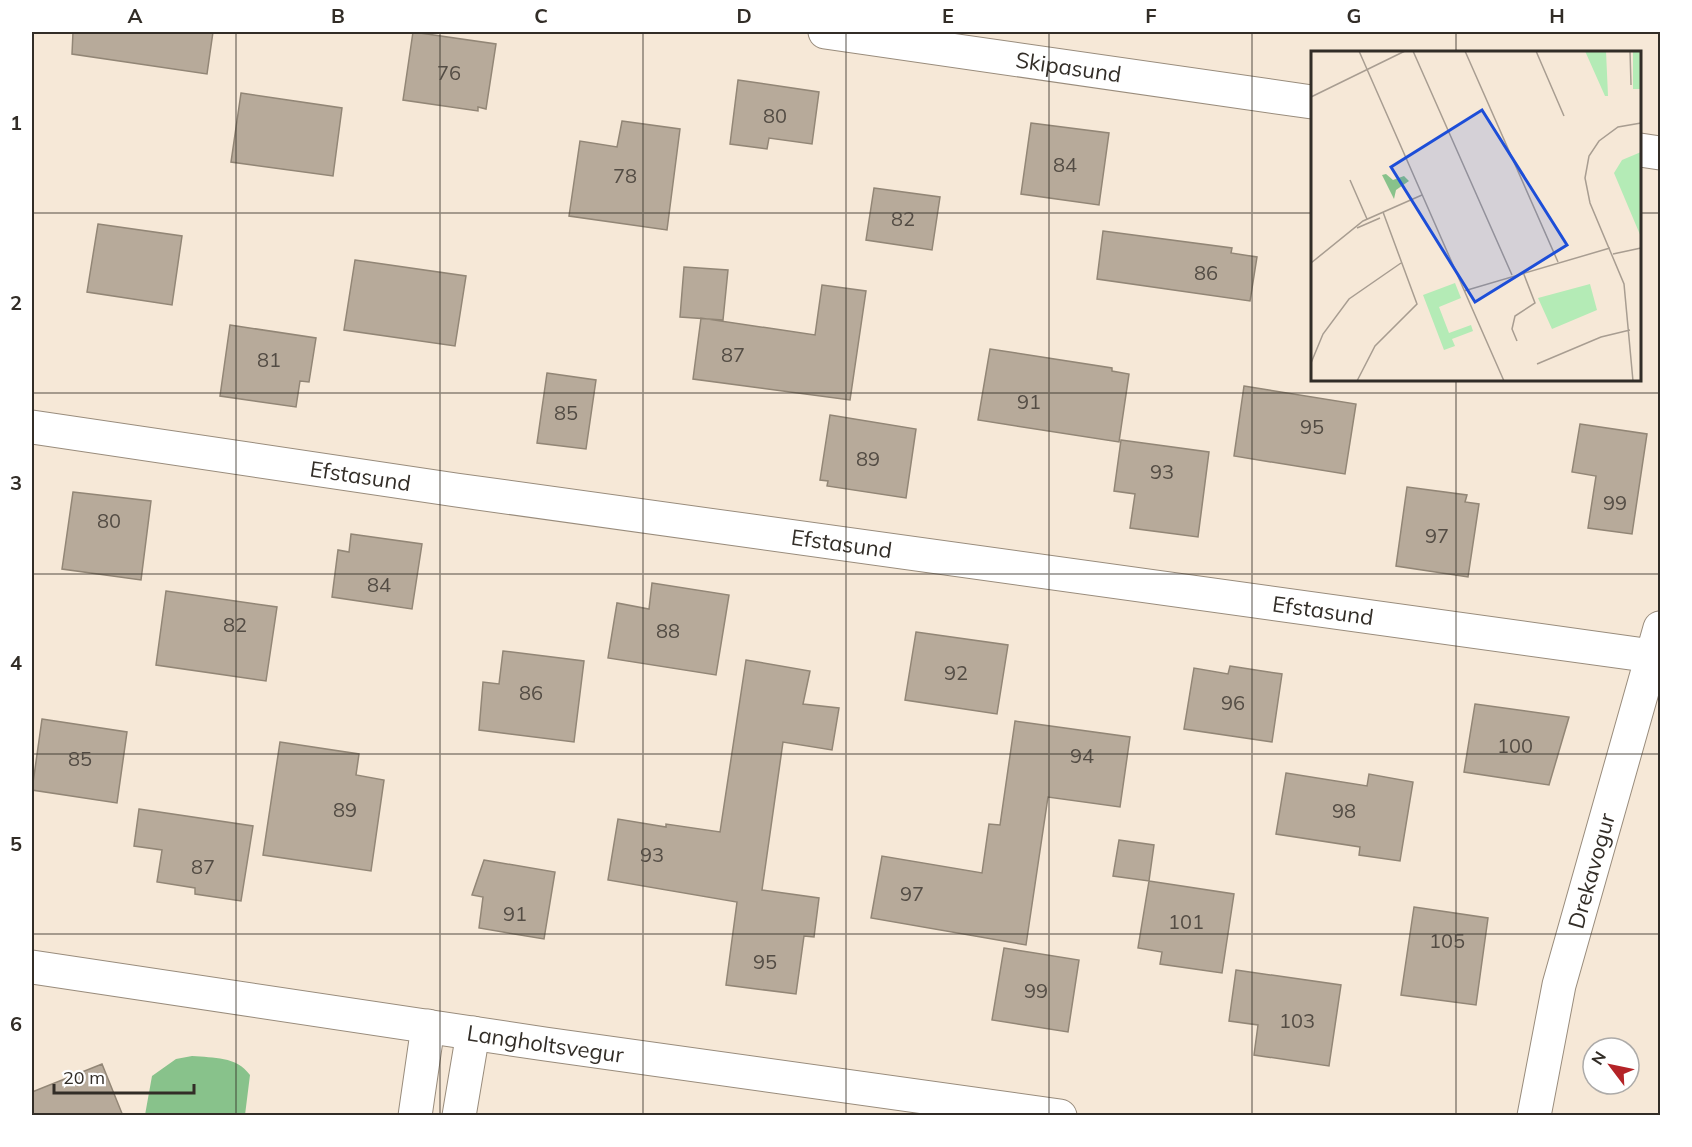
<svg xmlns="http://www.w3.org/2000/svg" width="1692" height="1147" viewBox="0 0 1692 1147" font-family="Mulish,sans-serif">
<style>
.forest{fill:#88c28b}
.building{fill:#b7aa9a;stroke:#928676;stroke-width:1.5}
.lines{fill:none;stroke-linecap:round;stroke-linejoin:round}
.street-casing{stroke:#998c7c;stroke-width:35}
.secondary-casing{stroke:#998c7c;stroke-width:35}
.street{stroke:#fff;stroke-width:33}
.secondary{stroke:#fff;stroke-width:33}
.grid{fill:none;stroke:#322d27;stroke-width:1.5;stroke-opacity:0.55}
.labels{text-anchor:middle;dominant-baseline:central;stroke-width:5;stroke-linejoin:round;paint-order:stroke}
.number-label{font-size:20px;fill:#534c44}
.street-label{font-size:22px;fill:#322d27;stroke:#fff}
.inset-road{fill:none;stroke:#a89d91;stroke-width:1.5}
.view{fill:#1d4ed8;fill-opacity:0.15;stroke:#1d4ed8;stroke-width:3}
.inset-edge{fill:none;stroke:#322d27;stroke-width:3}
.neatline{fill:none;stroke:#322d27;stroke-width:2}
.grid-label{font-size:20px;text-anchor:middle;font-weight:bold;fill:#322d27}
</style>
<rect width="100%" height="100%" fill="#f6e8d7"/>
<path class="forest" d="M 192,1056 C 214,1058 236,1056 250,1075 L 245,1115 L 145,1115 L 152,1076 L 176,1059 Z"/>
<path class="building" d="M 73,32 L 213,32 L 207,74 L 72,54 Z
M 413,32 L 496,44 L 486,109 L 478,107 L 478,111 L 403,100 Z
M 738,80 L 819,92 L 812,144 L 769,138 L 767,149 L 730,144 Z
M 241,93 L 342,108 L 333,176 L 231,162 Z
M 622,121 L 680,129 L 667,230 L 569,216 L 580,141 L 617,147 Z
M 1031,123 L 1109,133 L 1099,205 L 1021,194 Z
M 874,188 L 940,197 L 932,250 L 866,240 Z
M 98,224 L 182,236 L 172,305 L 87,292 Z
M 1103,231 L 1232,248 L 1231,253 L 1257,257 L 1250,301 L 1097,279 Z
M 355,260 L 466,276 L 455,346 L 344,330 Z
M 684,267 L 728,270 L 723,320 L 680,317 Z
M 822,285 L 866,291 L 850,400 L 693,379 L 701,318 L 815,335 Z
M 230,325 L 316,338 L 309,382 L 300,381 L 296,407 L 220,396 Z
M 990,349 L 1112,368 L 1112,371 L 1129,374 L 1119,442 L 978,420 Z
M 547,373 L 596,380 L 586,449 L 537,443 Z
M 1244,386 L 1356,404 L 1345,474 L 1234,456 Z
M 830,415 L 916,429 L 906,498 L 827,486 L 828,481 L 820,480 Z
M 1580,424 L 1647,434 L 1632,534 L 1588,528 L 1596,476 L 1572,472 Z
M 1121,440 L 1209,452 L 1198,537 L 1130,528 L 1135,494 L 1114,491 Z
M 1407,487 L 1467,495 L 1465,502 L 1479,504 L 1468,577 L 1396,566 Z
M 73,492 L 151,501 L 141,580 L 62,569 Z
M 351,534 L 422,544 L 412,609 L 332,597 L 338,550 L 349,552 Z
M 652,583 L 729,595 L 716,675 L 608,658 L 617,603 L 649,609 Z
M 166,591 L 277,607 L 266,681 L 156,665 Z
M 916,632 L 1008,645 L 997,714 L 905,700 Z
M 503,651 L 584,661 L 574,742 L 479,730 L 483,682 L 499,684 Z
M 746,660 L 810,671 L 803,704 L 839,708 L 832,750 L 783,742 L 762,890 L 819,898 L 814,937 L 804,936 L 796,994 L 726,985 L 737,902 L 608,880 L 618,819 L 666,827 L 666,824 L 720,832 Z
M 1230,666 L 1282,674 L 1272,742 L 1184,729 L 1194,668 L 1228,674 Z
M 1475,704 L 1569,717 L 1549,785 L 1464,772 Z
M 42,719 L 127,732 L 117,803 L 32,790 Z
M 1015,721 L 1130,737 L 1120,807 L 1048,797 L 1026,945 L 871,918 L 882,856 L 982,873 L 989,824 L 1000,825 Z
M 280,742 L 359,754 L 356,775 L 384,780 L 371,871 L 263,855 Z
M 1286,773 L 1367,786 L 1369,774 L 1413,782 L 1400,861 L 1359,855 L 1360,847 L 1276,834 Z
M 139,809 L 253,826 L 241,901 L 195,894 L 195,888 L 157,882 L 162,850 L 134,846 Z
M 1119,840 L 1154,845 L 1149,881 L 1113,876 Z
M 484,860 L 555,872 L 544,939 L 479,928 L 483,897 L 472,895 Z
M 1149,881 L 1234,894 L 1222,973 L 1160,964 L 1162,952 L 1138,948 Z
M 1414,907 L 1488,918 L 1476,1005 L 1401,995 Z
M 1004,948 L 1079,960 L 1068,1032 L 992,1020 Z
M 1236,970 L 1341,985 L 1329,1066 L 1254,1055 L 1258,1025 L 1229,1021 Z
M 102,1064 L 123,1116 L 32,1116 L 32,1092 Z"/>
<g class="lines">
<defs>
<g id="street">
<path id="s1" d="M 825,32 L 1312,102"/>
<path d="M 1640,150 L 1660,153"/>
<path id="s2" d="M 32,427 L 456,490 L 1652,656"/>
<path id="s3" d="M 1534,1116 L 1559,985 L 1660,628"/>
</g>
<g id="secondary">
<path id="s4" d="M 32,967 L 545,1044 L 1060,1116"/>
<path d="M 415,1116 L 428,1026"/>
<path d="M 459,1116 L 473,1033"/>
</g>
</defs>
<use href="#street" class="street-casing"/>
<use href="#secondary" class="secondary-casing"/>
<use href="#street" class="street"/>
<use href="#secondary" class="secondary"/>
</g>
<path class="grid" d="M 236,32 L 236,1116M 440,32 L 440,1116M 643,32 L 643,1116M 846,32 L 846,1116M 1049,32 L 1049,1116M 1252,32 L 1252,1116M 1456,32 L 1456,52M 32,213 L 1312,213M 1640,213 L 1660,213M 1456,380 L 1456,1116M 32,393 L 1660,393M 32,574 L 1660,574M 32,754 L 1660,754M 32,934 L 1660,934"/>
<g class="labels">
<g class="number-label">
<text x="449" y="72">76</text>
<text x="775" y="115">80</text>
<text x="1065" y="164">84</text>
<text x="625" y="175">78</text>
<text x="903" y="218">82</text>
<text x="1206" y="272">86</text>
<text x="733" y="354">87</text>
<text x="269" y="359">81</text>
<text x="1029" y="401">91</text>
<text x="566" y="412">85</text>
<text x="1312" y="426">95</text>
<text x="868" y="458">89</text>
<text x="1162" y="471">93</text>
<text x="1615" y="502">99</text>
<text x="109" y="520">80</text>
<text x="1437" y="535">97</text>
<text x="379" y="584">84</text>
<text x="235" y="624">82</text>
<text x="668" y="630">88</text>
<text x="956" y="672">92</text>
<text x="531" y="692">86</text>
<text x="1233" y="702">96</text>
<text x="1515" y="745">100</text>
<text x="1082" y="755">94</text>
<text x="80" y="758">85</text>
<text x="345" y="809">89</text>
<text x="1344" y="810">98</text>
<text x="652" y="854">93</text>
<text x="203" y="866">87</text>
<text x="912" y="893">97</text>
<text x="515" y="913">91</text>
<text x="1186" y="921">101</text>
<text x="1447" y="940">105</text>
<text x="765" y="961">95</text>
<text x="1036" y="990">99</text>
<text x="1297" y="1020">103</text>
</g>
<g class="street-label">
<text stroke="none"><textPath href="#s1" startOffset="246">Skipasund</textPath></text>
<text stroke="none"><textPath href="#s2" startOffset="332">Efstasund</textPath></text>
<text stroke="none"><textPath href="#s2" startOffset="818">Efstasund</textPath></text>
<text stroke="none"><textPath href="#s2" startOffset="1304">Efstasund</textPath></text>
<text stroke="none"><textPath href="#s3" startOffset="252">Drekavogur</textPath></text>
<text stroke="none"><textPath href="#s4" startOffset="519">Langholtsvegur</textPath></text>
</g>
</g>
<g transform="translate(1311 51)">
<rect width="330" height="330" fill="#f6e8d7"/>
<path d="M 274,0 L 295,0 L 297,45 L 294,45 ZM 322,0 L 330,0 L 330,38 L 322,38 ZM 330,101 L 330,186 L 303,122 L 311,109 ZM 144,232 L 150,247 L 128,256 L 138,282 L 160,274 L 162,280 L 141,288 L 144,295 L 133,299 L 112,244 ZM 279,233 L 286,259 L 241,278 L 227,247 Z" fill="#b4ebb6"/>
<path d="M 75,123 L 82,129 L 93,125 L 98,130 L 85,139 L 83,148 L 71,124 Z" fill="#88c28b"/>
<path class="inset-road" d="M 48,0 L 193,330M 102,0 L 201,224M 154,0 L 247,211M 225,0 L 253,65M 319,0 L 320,34M 0,46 L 94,0M 39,129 L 56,168M 46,177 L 69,167M 302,203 L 330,197M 0,212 L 52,170 L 111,144M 153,240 L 299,197M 206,290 L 201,278 L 204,265 L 224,252 L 212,221M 0,312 L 12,283 L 38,248 L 90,212M 226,313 L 290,286 L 319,279M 46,330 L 64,295 L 106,253 L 72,161M 322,330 L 313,233 L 279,152 L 274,127 L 278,105 L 288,90 L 307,76 L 330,72"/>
<path class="view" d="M 171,59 L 256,194 L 164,251 L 80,116 Z"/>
<rect width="330" height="330" class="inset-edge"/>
</g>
<rect width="1692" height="1147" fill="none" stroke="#ffffff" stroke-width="66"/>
<g transform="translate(1611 1066) rotate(302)"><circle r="28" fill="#ffffff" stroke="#adaba9" stroke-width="1.5"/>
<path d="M0-4.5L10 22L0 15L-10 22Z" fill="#b42327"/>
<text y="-9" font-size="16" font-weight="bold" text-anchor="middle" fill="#322d27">N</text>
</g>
<path d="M54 1084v9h140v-9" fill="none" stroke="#322d27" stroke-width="3"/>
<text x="63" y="1084" font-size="18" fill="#322d27" stroke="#ffffff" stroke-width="4.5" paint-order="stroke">20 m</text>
<rect x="33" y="33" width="1626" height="1081" class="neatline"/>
<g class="grid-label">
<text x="135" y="23">A</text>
<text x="338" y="23">B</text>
<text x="541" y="23">C</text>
<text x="744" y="23">D</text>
<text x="948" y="23">E</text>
<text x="1151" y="23">F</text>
<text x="1354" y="23">G</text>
<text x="1557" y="23">H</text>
<text x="16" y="130">1</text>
<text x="16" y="310">2</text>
<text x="16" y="490">3</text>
<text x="16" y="670">4</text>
<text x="16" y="851">5</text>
<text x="16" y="1031">6</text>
</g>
</svg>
